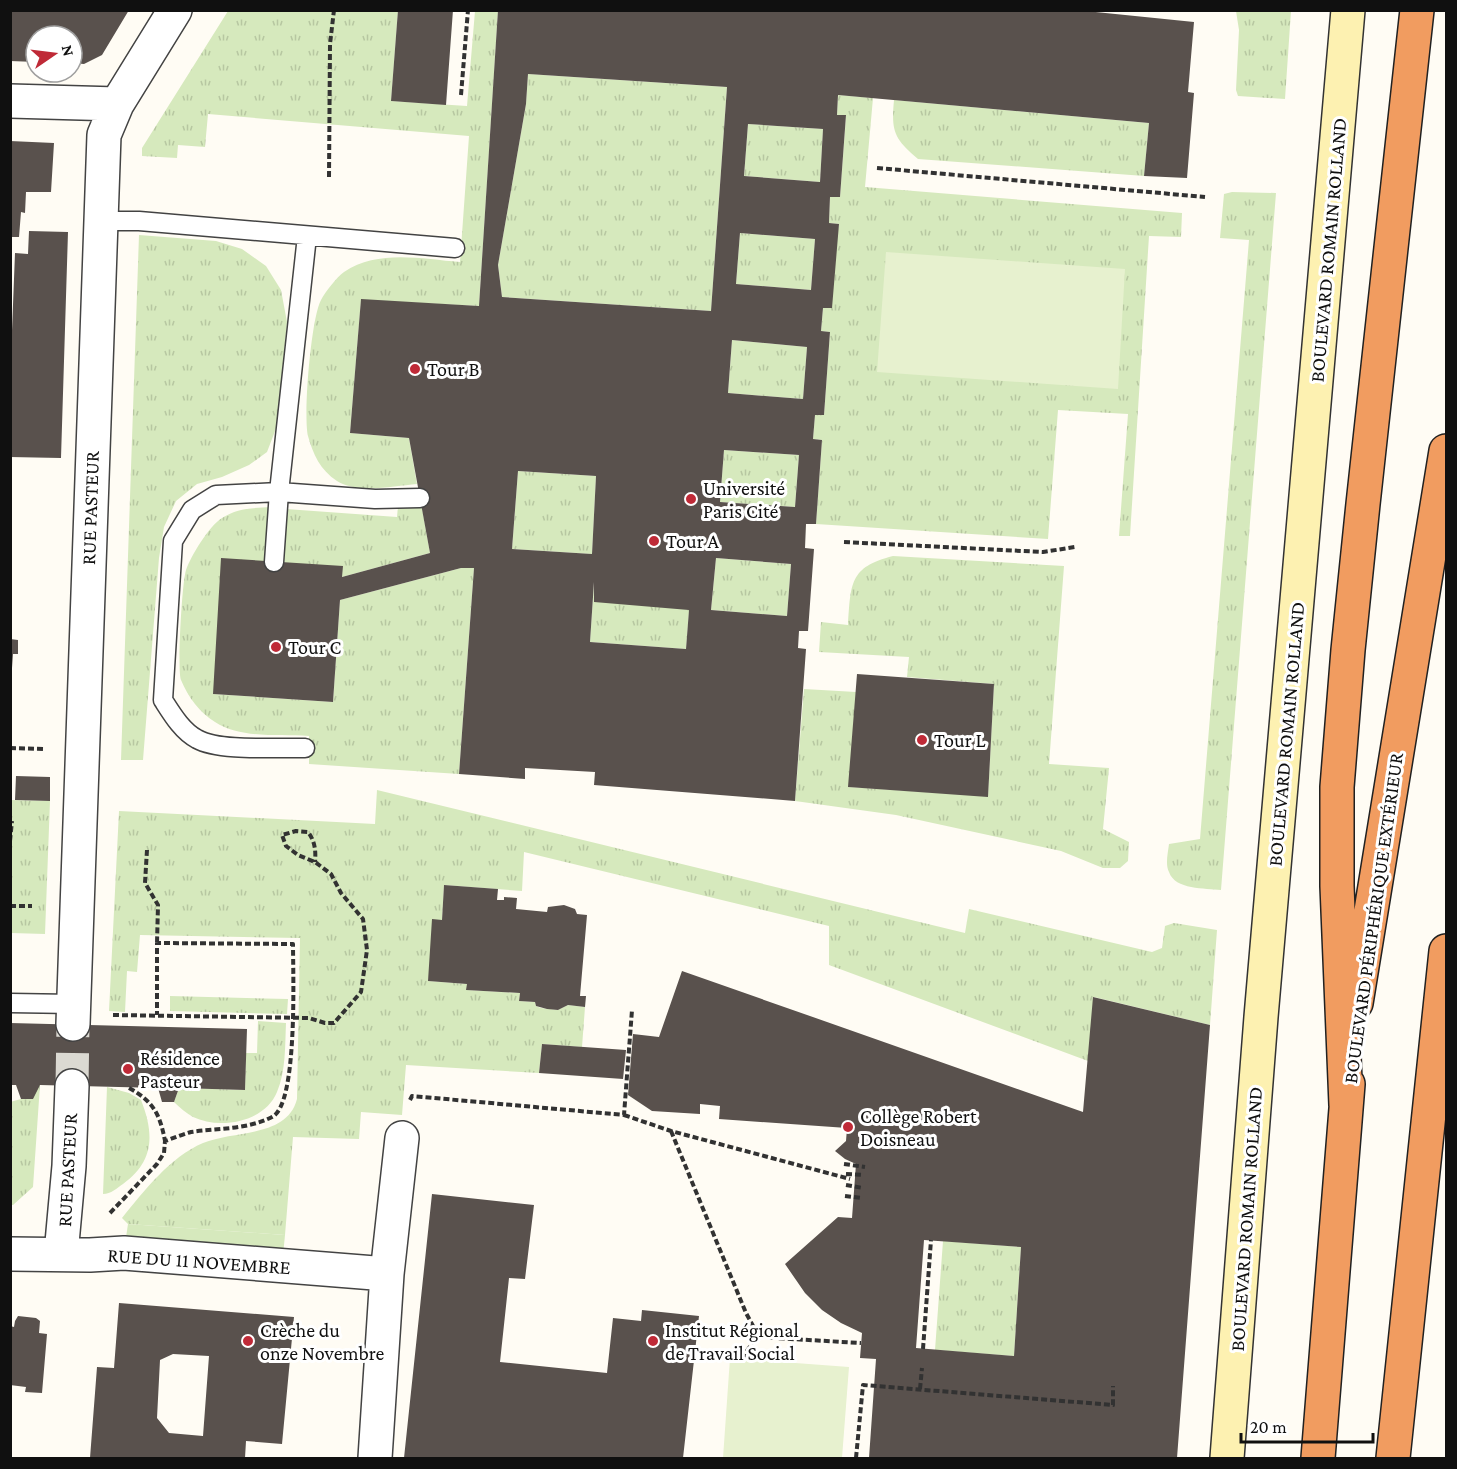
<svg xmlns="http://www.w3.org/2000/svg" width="1457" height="1469" viewBox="0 0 1457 1469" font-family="'Crimson Pro',serif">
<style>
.grass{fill:url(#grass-tufts)}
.garden{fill:#d6e9bd}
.pitch{fill:#e7f1cf}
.building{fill:#59514d;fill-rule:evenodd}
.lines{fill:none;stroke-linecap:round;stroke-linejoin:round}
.street-tunnel{stroke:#dbd9d2;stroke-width:33;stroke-dasharray:33 16;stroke-linecap:butt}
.lane-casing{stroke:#434343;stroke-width:21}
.street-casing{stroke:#434343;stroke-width:36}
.secondary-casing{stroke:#323232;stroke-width:36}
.highway-casing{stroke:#212121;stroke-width:36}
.path{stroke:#323232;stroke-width:4;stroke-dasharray:6 3;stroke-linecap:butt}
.lane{stroke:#fff;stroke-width:18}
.street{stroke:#fff;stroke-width:33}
.secondary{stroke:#fdf1b1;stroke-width:33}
.highway{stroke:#f19c60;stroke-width:33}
.poi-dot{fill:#bf2a37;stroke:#fff;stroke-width:2}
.labels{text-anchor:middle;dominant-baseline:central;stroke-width:6;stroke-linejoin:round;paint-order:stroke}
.street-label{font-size:20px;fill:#101010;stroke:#fff}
.poi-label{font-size:20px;fill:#101010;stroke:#fff;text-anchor:start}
</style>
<defs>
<pattern id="grass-tufts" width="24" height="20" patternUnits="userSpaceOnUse" patternTransform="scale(1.5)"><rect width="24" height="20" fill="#d6e9bd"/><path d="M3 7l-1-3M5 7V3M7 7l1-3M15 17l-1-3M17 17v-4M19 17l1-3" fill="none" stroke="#b7c7a1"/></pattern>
</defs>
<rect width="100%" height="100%" fill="#fffcf4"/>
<path class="grass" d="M 228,11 L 398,11 L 391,101 L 467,106 L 475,11 L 498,11 L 479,306 L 361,300 L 350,433 L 409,438 L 417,484 C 393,486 358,494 337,481 C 320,470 313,454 308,436 C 303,416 311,318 321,300 C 325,292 337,277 344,272 C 378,249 422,259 460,262 L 469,136 L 208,114 L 205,147 L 178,145 L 177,158 L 142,156 L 142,148 Z
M 1236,11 L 1291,11 L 1285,99 L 1238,96 L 1236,90 L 1239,30 Z
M 528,74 L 727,87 L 711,311 L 502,297 L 498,265 L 526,104 Z
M 838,95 L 873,98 L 865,187 L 1182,213 L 1181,237 L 1149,236 L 1130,536 L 1119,536 L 1128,414 L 1058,410 L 1048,539 L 816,524 L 822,440 L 813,439 L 815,415 L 824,415 L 830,332 L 821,331 L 823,308 L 839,224 L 829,223 L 830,197 L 840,197 L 846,116 L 837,115 Z
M 894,100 L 1149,123 L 1144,176 L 918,159 C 894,139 891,131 894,100 Z
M 748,124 L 823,129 L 820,182 L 744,176 Z
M 1232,192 L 1276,193 L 1221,890 C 1205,888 1175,890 1169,872 C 1165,864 1168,853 1169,844 L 1200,839 L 1249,240 L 1220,238 L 1224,194 Z
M 740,233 L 815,239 L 811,290 L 736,284 Z
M 139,235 L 216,241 L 242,249 L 266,266 L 281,290 L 287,322 L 277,426 L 267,452 L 249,465 L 222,477 L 197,484 L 176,501 L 164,527 L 159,558 L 143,760 L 121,760 Z
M 732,340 L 807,347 L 803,399 L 728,393 Z
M 724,450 L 799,455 L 795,507 L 720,502 Z
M 518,471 L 596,476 L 592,554 L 512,549 Z
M 398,506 L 422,508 L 430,553 L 342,577 L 283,562 L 286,509 L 397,517 Z
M 271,507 L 268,561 L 213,694 L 333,702 L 340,600 L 461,568 L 474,568 L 459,774 L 309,764 L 309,736 C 279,734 241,739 215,722 C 200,713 188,697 181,680 C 177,670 182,582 186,570 C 191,556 209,526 222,518 C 238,508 253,508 271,507 Z
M 893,556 L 1064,566 L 1049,764 L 1109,768 L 1103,829 L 1129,842 L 1128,861 L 1120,868 L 1103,868 L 1061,851 L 896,815 L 795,801 L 804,689 L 856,692 L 849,787 L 988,796 L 994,684 L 907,677 L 909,657 L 819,652 L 821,622 L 848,625 C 851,584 849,567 893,556 Z
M 716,558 L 791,564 L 787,616 L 711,610 Z
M 594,582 L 691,587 L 686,649 L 590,642 Z
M 377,790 L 965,933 L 969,909 L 1152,952 L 1162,948 L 1165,926 L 1174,923 L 1217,930 L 1210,1025 L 1094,997 L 1088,1061 L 829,965 L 829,926 L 524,852 L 522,891 L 444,885 L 442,920 L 428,981 L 467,984 L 467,990 L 520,993 L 519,1001 L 535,1002 L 536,1006 L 541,1008 L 558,1010 L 568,1005 L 585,1007 L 582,1047 L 542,1044 L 539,1073 L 406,1065 L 402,1115 L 361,1112 L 359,1139 L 293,1137 L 285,1235 L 128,1224 L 122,1218 C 144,1191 170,1157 203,1143 C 234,1130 287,1138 297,1099 L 300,938 L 140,935 L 137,972 L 127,971 L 125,1012 L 109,1011 L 119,811 L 375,824 Z
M 11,800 L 50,801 L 45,934 L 11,933 Z
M 170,996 L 288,999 L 287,1014 L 170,1011 Z
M 258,1021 L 286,1023 C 285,1045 286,1071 277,1092 C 265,1122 220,1130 193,1117 C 186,1113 180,1108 174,1102 L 179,1088 L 245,1090 L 246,1053 L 257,1053 Z
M 40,1085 L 33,1187 L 13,1205 L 10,1205 L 10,1102 L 21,1099 Z
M 107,1087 L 129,1093 L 141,1100 C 154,1133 155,1161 123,1184 C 117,1188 111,1194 103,1194 Z
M 943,1241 L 1021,1247 L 1014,1356 L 935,1350 Z"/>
<path class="garden" d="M 128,1224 L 285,1235 L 283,1255 L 125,1244 Z"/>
<path class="pitch" d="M 886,252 L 1125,269 L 1118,389 L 877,372 Z
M 730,1358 L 849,1367 L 842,1458 L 723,1458 Z"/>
<path class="building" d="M 10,10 L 129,10 L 102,55 L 84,64 L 72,63 L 72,36 L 36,36 L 36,62 L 10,61 Z
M 398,10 L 453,10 L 446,105 L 391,101 Z
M 498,10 L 1076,10 L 1194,22 L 1188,92 L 1194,93 L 1187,178 L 1144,176 L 1149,123 L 838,95 L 837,115 L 846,115 L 840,197 L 830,197 L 829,223 L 839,224 L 832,308 L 823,308 L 821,331 L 830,332 L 824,415 L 815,415 L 813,439 L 822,440 L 816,524 L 806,524 L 805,548 L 814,549 L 808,631 L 799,631 L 798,648 L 806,649 L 795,801 L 594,785 L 595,772 L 525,768 L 525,779 L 459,774 L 474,568 L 461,568 L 340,600 L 333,702 L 213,694 L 221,558 L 343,566 L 342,577 L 430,553 L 409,438 L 350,433 L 361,299 L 479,306 ZM 528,74 L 727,87 L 711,311 L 502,297 L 498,265 L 526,104 ZM 748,124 L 823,129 L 820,182 L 744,176 ZM 740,233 L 815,239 L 811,290 L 736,284 ZM 732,340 L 807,347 L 803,399 L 728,393 ZM 724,450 L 799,455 L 795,507 L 720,502 ZM 518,471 L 596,476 L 592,554 L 512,549 ZM 716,558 L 791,564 L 787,616 L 711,610 ZM 594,582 L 594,602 L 689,610 L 686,649 L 590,642 Z
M 10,141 L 54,143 L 51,192 L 26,192 L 25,213 L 21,212 L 19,237 L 10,237 Z
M 29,231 L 68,232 L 61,458 L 10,457 L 10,382 L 15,253 L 28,254 Z
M 10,639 L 18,640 L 18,654 L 13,654 L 12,668 L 10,668 Z
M 857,674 L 994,684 L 988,797 L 848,787 Z
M 16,776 L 50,777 L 50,801 L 15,800 Z
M 444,885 L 498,889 L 497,900 L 504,900 L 504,897 L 517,898 L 516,909 L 547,912 L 548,907 L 564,905 L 575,909 L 577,914 L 587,915 L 580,996 L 586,996 L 585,1007 L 568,1005 L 558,1010 L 547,1009 L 536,1006 L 535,1002 L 519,1001 L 520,993 L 466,990 L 467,984 L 428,981 L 432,919 L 442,920 Z
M 682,971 L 1083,1112 L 1093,997 L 1210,1025 L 1177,1458 L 869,1458 L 876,1359 L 860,1358 L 862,1333 L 841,1323 L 822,1310 L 805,1293 L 785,1264 L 838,1217 L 852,1218 L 856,1164 L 845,1159 L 835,1151 L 846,1141 L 847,1128 L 719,1119 L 720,1106 L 700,1104 L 700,1114 L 652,1111 L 628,1095 L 633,1034 L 659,1037 ZM 924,1240 L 1021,1247 L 1014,1356 L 916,1348 Z
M 10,1023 L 247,1029 L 245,1090 L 179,1088 L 174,1102 L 162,1102 L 158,1088 L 40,1085 L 33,1099 L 21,1099 L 16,1085 L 10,1085 Z
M 542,1044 L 626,1050 L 623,1079 L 539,1073 Z
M 432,1194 L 534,1205 L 525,1279 L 509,1278 L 500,1362 L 607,1373 L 613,1318 L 641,1321 L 642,1310 L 699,1316 L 683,1458 L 404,1458 Z
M 119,1303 L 294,1317 L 282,1444 L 246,1441 L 245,1458 L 90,1458 L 97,1367 L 114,1368 ZM 173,1354 L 209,1356 L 203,1436 L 169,1433 L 157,1418 L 160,1360 Z
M 18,1316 L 36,1318 L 40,1321 L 39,1333 L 47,1334 L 42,1393 L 25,1392 L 26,1387 L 10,1385 L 10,1326 L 14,1327 L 15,1321 Z"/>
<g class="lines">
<path class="street-tunnel" d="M 72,1086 L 73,1024"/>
<defs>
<path id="lane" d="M 100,221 L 139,221 L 455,248
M 274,562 L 279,492 L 307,236
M 305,748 C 278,747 220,752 197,739 C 182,731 172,714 163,700 L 173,541 L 192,510 L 216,495 L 279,492 L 375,499 L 420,498
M 10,1003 L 74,1004"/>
<path id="street" d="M 10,101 L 117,104
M 73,1024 L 104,135 L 117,104 L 175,10
M 10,1254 L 90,1255 L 124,1253 L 387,1274
M 61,1254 L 69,1166 L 72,1086
M 375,1458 L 387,1274 L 402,1138"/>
<path id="secondary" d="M 1227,1458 L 1261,1017 L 1348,10"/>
<path id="highway" d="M 1356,1003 L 1446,451
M 1346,1105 L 1337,886 L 1337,787 L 1348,650 L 1363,504 L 1417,10
M 1318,1458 L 1348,1084
M 1393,1458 L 1446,951"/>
</defs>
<use href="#lane" class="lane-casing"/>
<use href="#street" class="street-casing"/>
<use href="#secondary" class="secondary-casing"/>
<use href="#highway" class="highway-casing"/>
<path class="path" d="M 461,95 L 468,10
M 877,168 L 1205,197
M 329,177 L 330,44 L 334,10
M 844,542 L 1043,552 L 1075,547
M 10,748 L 44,749
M 10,841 L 12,821
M 147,850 L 145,883 L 158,905 L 157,943
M 10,906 L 32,906
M 113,1015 L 309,1018 L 325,1023 L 334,1023 L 361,992 L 367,950 L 363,919 L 341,893 L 331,874 L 315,862 L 298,855 L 286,846 L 282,835 L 296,831 L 308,832 C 315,841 316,851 315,862
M 129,1088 C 153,1101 160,1114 165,1141
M 410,1100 L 412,1096 L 624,1115 L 632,1010
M 624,1115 L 671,1131 L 850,1179
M 671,1131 L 746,1313 L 758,1335 L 774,1338 L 861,1343
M 844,1164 L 865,1167
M 846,1174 L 864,1175
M 846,1185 L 863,1188
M 845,1196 L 862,1198
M 110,1213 L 157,1164 L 164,1153 L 165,1141 C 174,1138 183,1134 191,1132 C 218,1128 246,1130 272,1117 C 298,1105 293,974 293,944 L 157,943 L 157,1015
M 923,1349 L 931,1240
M 746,1359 L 744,1355 L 758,1335
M 920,1389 L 922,1368
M 856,1458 L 863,1385 L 1113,1405 L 1113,1386"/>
<use href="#lane" class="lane"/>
<use href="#street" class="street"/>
<use href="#secondary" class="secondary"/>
<use href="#highway" class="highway"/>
</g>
<g class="poi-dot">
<circle cx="415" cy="369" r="6"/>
<circle cx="691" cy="499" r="6"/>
<circle cx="654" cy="541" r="6"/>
<circle cx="276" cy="647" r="6"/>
<circle cx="922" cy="740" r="6"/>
<circle cx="128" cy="1069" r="6"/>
<circle cx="848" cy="1127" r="6"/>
<circle cx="248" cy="1341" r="6"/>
<circle cx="653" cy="1341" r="6"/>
</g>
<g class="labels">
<g class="street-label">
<text transform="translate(1328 250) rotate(-85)">BOULEVARD ROMAIN ROLLAND</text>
<text transform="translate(90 508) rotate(-88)">RUE PASTEUR</text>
<text transform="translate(1286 734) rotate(-85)">BOULEVARD ROMAIN ROLLAND</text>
<text transform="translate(1373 918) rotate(-82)">BOULEVARD PÉRIPHÉRIQUE EXTÉRIEUR</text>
<text transform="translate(67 1170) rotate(-87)">RUE PASTEUR</text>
<text transform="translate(1246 1219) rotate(-86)">BOULEVARD ROMAIN ROLLAND</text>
<text transform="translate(199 1261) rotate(4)">RUE DU 11 NOVEMBRE</text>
</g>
<g class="poi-label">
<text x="427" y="369">Tour B</text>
<text x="703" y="488">Université<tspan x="703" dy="23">Paris Cité</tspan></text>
<text x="666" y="541">Tour A</text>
<text x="288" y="647">Tour C</text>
<text x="934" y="740">Tour L</text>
<text x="140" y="1058">Résidence<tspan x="140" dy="23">Pasteur</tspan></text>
<text x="860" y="1116">Collège Robert<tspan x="860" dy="23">Doisneau</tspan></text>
<text x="260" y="1330">Crèche du<tspan x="260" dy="23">onze Novembre</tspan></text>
<text x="665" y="1330">Institut Régional<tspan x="665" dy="23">de Travail Social</tspan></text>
</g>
</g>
<rect width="1457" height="1469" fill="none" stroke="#101010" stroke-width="24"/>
<g transform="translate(54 54) rotate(76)"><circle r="28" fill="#ffffff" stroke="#9f9f9f" stroke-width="1.5"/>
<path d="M0-4.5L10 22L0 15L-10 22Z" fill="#bf2a37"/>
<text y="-9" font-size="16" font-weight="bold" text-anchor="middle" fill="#101010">N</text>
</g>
<path d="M1241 1433v9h132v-9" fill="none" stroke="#101010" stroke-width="3"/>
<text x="1250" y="1433" font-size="18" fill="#101010" stroke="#ffffff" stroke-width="4.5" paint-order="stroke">20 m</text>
</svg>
